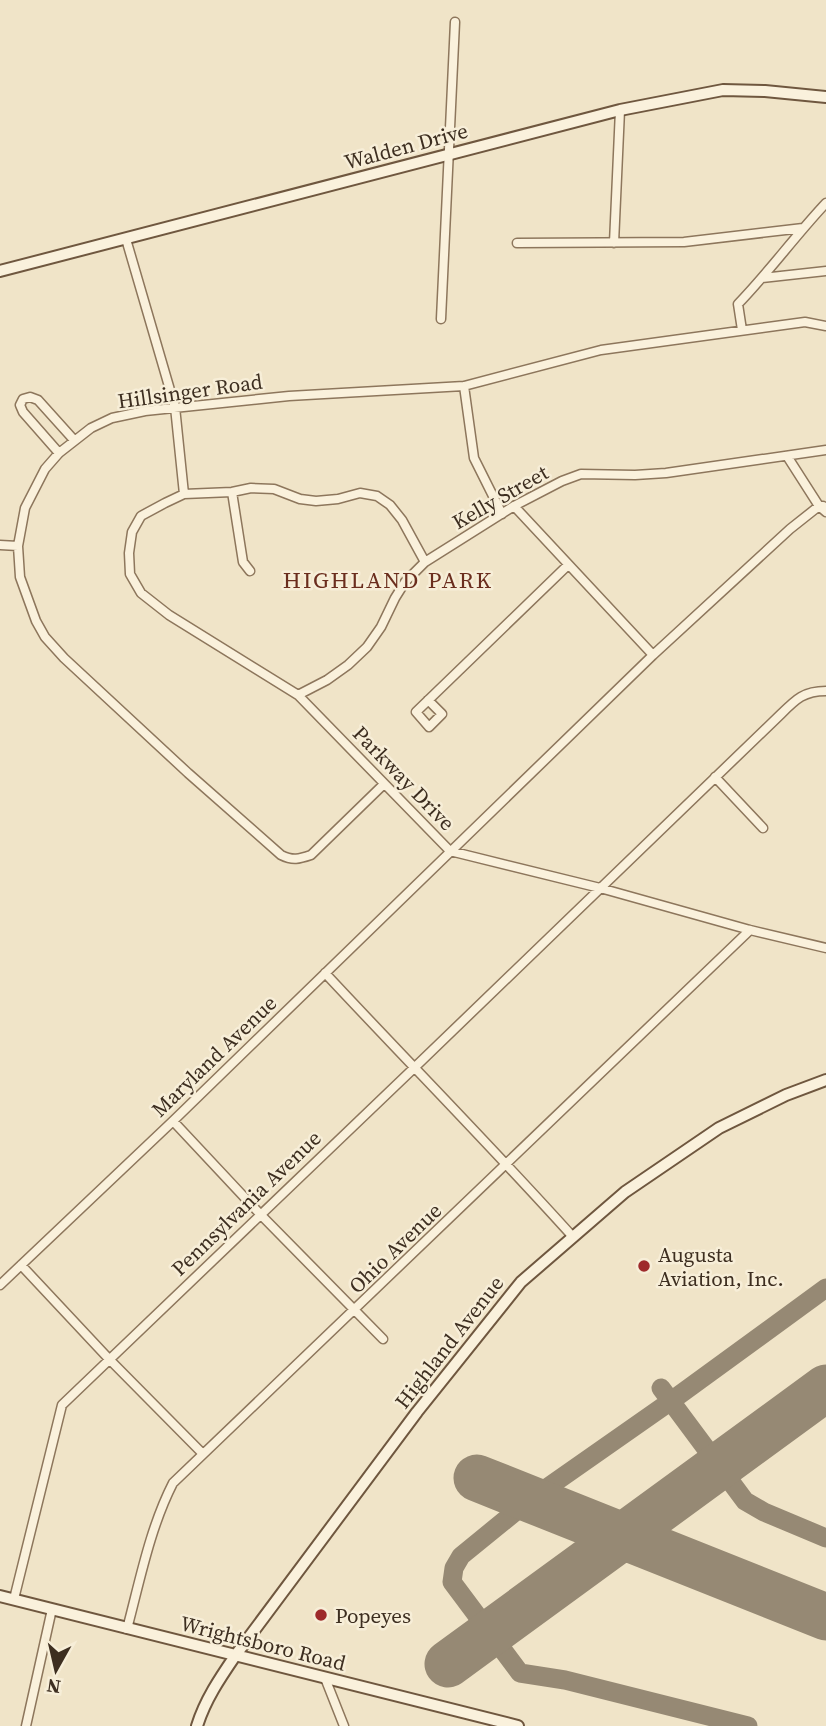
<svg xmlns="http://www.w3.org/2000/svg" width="826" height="1726" viewBox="0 0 826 1726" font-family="'Source Serif 4',serif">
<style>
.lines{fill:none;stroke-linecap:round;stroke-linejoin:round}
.taxiway{stroke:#968974;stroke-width:19}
.runway{stroke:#968974;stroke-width:47}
.street-casing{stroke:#8d765c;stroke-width:11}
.secondary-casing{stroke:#6f573f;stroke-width:14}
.street{stroke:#faf1dc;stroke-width:8}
.secondary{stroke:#faf1dc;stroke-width:10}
.poi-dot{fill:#9e2a2b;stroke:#f7eed8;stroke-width:2.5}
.labels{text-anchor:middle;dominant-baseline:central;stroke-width:5;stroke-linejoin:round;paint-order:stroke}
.street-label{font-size:21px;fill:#3d2e20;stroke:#f7eed8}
.poi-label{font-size:21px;fill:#3d2e20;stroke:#f7eed8;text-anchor:start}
.neighbourhood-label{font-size:23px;letter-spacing:2px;fill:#6b2e1e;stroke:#f7eed8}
</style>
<rect width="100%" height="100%" fill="#f0e4c8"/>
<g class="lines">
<path class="taxiway" d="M 661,1388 L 745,1501 L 764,1512 L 826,1538
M 748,1726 L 565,1680 L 520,1673 L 452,1582 L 454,1568 L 461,1556 L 531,1499 L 671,1401 L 826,1288"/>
<path class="runway" d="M 477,1478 L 826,1617
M 448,1664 L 826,1388"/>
<defs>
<path id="street" d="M 126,239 L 175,407 L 184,494
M 517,243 L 684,242 L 803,228
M 614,243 L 620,110
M 762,278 L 826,271
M 441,319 L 455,22
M 742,330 L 738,304 C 769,272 795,236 826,203
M 464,386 L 474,458 L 502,514
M 59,453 L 23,412 L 20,405 L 23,399 L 30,397 L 38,400 L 74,440
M 787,456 L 819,506 L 823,506
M 232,492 L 243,562 L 250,571
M 514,506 L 653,655
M 0,545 L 18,546
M 425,562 L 402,520 L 390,505 L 377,496 L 360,493 L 338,499 L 316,501 L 300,499 L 274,489 L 251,488 L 232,492 L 184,494 L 165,503 L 141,516 L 132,532 L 129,553 L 130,574 L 141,593 L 169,615 L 298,695 L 450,851 L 600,888 L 750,930 L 826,948
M 298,695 L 327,680 L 348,665 L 367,647 L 381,627 L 395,598 L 405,582 L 425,562 L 514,506 L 562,481 L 581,474 L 635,475 L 666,473 L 826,450
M 428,700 L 442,714 L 429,727 L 416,712 L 568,565
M 715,777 L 763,828
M 384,784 L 311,855 C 299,859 293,861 281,855 L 188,773 L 64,658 L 45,637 L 36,621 L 20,577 L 18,546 L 25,508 L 45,469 L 59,453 L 91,428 L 112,418 L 145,411 L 289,396 L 464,386 L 601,350 L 805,322 L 826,326
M 325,973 C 407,1061 492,1147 573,1237
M 173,1121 L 260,1214 L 383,1339
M 21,1265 L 109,1359 L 203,1454
M 0,1285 L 173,1121 L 653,655 L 790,529 L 819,506 L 826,512
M 14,1599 L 62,1405 L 414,1068 L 781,714 C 796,699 804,691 826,691
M 127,1629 C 140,1580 150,1528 173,1483 L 750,930
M 325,1678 L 344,1726
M 26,1726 L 52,1609"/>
<path id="secondary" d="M 0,271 L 620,110 L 723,90 L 765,91 L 826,97
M 0,1596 L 518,1726
M 197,1726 C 205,1700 220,1678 235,1656 L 417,1412 L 521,1282 L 625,1192 L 719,1128 L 786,1095 L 826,1080"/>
</defs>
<use href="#street" class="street-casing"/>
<use href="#secondary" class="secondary-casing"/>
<use href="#street" class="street"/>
<use href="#secondary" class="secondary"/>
</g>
<g class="poi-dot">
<circle cx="644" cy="1266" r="7"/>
<circle cx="321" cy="1615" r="7"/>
</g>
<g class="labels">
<g class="street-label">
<text transform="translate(406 146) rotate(-15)">Walden Drive</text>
<text transform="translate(190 391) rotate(-8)">Hillsinger Road</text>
<text transform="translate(500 497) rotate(-30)">Kelly Street</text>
<text transform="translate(404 778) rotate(46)">Parkway Drive</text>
<text transform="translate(214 1056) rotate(-44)">Maryland Avenue</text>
<text transform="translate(246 1203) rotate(-44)">Pennsylvania Avenue</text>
<text transform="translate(395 1248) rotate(-44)">Ohio Avenue</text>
<text transform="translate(449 1342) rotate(-52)">Highland Avenue</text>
<text transform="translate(263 1643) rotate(14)">Wrightsboro Road</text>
</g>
<g class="poi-label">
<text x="658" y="1254">Augusta<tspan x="658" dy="24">Aviation, Inc.</tspan></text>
<text x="335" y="1615">Popeyes</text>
</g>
<g class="neighbourhood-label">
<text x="388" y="580">HIGHLAND PARK</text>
</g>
</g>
<g transform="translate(56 1670) rotate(188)" stroke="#f7eed8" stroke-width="5" paint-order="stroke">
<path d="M0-5L12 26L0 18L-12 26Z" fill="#3d2e20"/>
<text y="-10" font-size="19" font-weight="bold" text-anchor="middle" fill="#3d2e20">N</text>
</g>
</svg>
